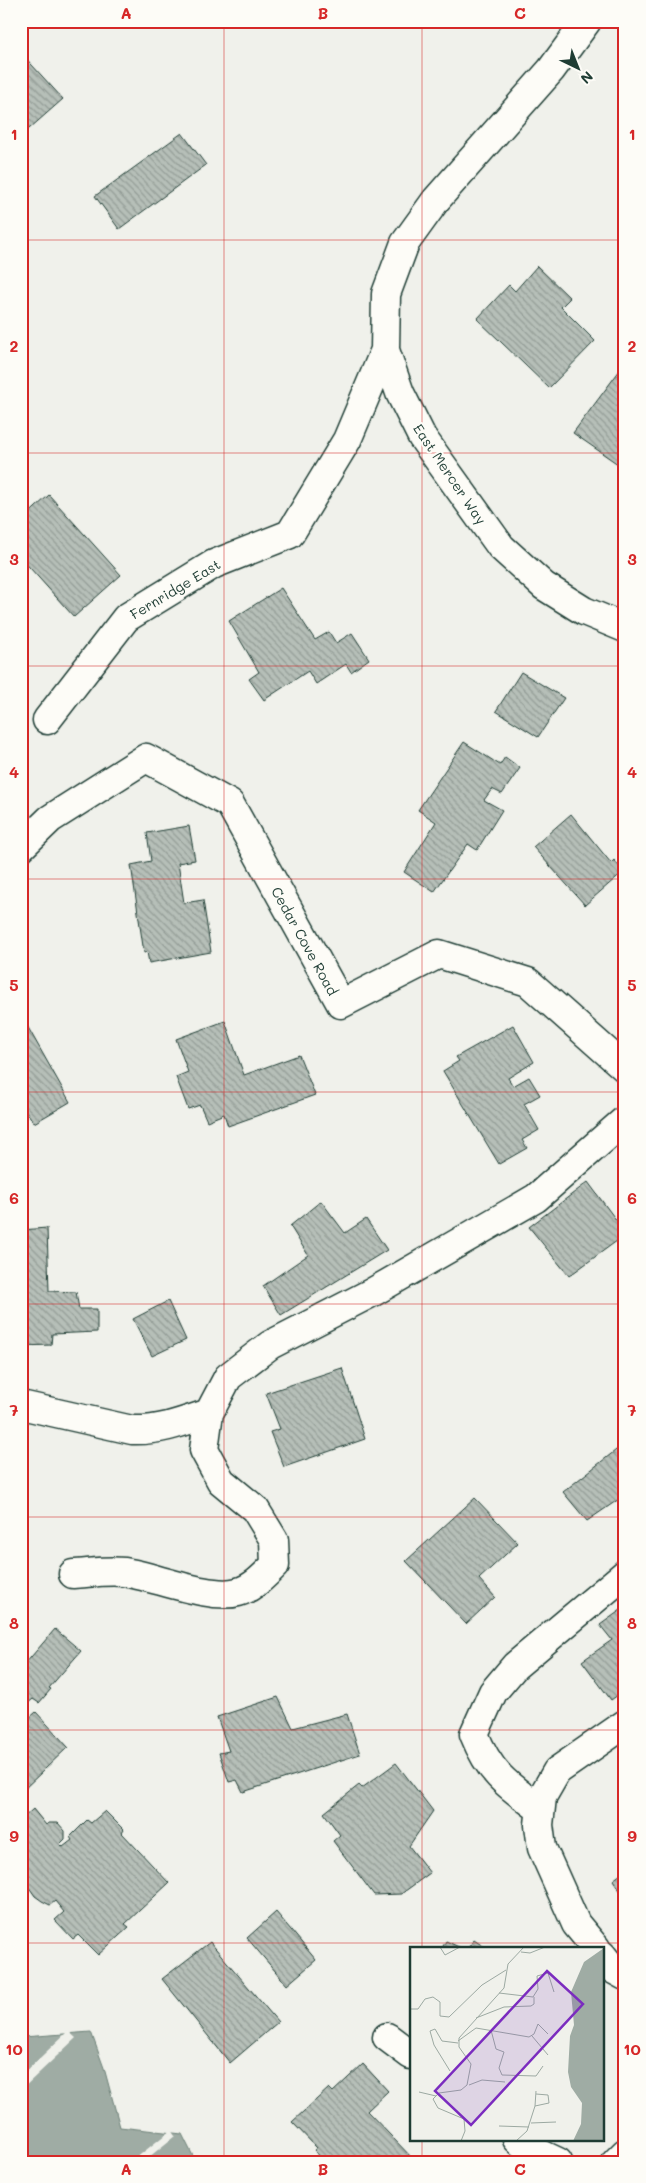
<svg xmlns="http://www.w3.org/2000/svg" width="646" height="2183" viewBox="0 0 646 2183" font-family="Mali,sans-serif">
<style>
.water{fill:#9faca4;stroke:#6c8077}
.pier{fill:#f0f1eb}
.building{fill:url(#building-back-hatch);stroke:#1f3d34}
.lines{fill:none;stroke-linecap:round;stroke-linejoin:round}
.minor-casing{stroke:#1f3d34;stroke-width:31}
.minor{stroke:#fdfcf7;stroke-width:28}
.grid{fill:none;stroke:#d62828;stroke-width:1;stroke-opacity:0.55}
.labels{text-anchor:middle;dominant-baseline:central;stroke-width:4;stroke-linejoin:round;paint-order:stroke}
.street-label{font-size:14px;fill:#1f3d34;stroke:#fdfcf7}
.inset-road{fill:none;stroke:#9ca9a2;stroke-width:1}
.view{fill:#7b2cbf;fill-opacity:0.15;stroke:#7b2cbf;stroke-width:2.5}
.inset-edge{fill:none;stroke:#1f3d34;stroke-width:2.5}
.neatline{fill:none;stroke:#d62828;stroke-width:2}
.grid-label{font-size:16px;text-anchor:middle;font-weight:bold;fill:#d62828}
</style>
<defs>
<pattern id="building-back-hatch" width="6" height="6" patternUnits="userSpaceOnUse" patternTransform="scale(1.25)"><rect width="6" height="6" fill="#b6bfb8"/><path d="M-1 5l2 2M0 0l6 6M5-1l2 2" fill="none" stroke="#939c96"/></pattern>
</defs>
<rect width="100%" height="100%" fill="#f0f1eb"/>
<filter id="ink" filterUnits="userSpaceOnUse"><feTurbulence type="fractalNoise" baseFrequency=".02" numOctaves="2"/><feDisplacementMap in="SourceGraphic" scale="10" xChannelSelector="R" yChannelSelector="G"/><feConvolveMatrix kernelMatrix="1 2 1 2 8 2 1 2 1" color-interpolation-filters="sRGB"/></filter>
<g filter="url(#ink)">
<path class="water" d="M 91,2032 L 104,2068 L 120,2127 L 182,2134 L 196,2162 L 21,2162 L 21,2035 L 23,2037 Z"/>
<path class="pier" d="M 68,2031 L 76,2038 L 21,2090 L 21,2076 Z
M 171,2130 L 175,2136 L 143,2162 L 131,2162 Z"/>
<path class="building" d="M 21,53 L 63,99 L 21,136 Z
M 182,133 L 206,165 L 119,229 L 95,196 Z
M 537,266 L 570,298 L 561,307 L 595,341 L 549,388 L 477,319 L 509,285 L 515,291 Z
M 620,370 L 625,373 L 625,469 L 573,433 Z
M 49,495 L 121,575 L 74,617 L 21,558 L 21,521 Z
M 281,588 L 315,640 L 329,632 L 336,643 L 352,633 L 369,659 L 351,672 L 346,664 L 316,684 L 308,671 L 264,700 L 249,679 L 259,672 L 229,621 Z
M 521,672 L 564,698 L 538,737 L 496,711 Z
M 464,742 L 500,765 L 505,757 L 520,768 L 502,794 L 492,789 L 484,800 L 502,810 L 477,850 L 468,844 L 434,892 L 404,872 L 436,822 L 418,810 Z
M 571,814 L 611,863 L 614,860 L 624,871 L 585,905 L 533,847 Z
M 189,826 L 195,860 L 178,863 L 184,903 L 203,900 L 211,952 L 149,963 L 147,952 L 144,953 L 131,865 L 151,861 L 147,833 Z
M 21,1015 L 70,1102 L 34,1123 L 21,1103 Z
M 225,1021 L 244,1075 L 299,1055 L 315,1095 L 228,1126 L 224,1114 L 207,1121 L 200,1105 L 188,1109 L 176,1077 L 188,1072 L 176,1039 Z
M 513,1025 L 534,1062 L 508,1078 L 513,1086 L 529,1077 L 540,1095 L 524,1104 L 539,1130 L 522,1140 L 527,1148 L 499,1164 L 443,1071 L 459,1061 L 456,1057 Z
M 588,1182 L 625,1232 L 625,1235 L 569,1276 L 529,1227 Z
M 321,1201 L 345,1233 L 366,1219 L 387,1250 L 281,1315 L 263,1286 L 308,1255 L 290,1226 Z
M 47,1228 L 49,1291 L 76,1292 L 79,1309 L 97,1309 L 97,1332 L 52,1334 L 51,1345 L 21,1346 L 21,1230 Z
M 168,1301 L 186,1340 L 152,1356 L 133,1319 Z
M 342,1368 L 365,1439 L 284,1467 L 270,1432 L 280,1429 L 266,1393 Z
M 625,1443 L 625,1495 L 587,1521 L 563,1492 Z
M 475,1498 L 518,1543 L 479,1579 L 495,1597 L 466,1624 L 406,1561 Z
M 625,1607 L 625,1690 L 611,1700 L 582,1661 L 612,1640 L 600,1625 Z
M 55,1629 L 81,1651 L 49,1688 L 51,1689 L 39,1703 L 33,1699 L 21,1709 L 21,1665 L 24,1662 L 25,1664 Z
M 278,1697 L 293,1728 L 347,1714 L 360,1754 L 243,1792 L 237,1780 L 229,1782 L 219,1753 L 229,1751 L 217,1717 Z
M 36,1712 L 68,1747 L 21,1792 L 21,1715 L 27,1720 Z
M 396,1763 L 433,1811 L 409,1846 L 430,1873 L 401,1894 L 374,1895 L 333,1841 L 340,1835 L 324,1813 L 359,1785 L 362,1788 Z
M 33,1809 L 46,1825 L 49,1823 L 58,1823 L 65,1831 L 65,1839 L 60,1844 L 63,1847 L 72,1840 L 70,1837 L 87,1820 L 91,1823 L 105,1811 L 124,1830 L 122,1833 L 169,1883 L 125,1924 L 129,1927 L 98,1955 L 78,1935 L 73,1939 L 55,1920 L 64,1912 L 55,1901 L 50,1905 L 42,1901 L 35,1896 L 26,1883 L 23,1875 L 25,1872 L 21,1868 L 21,1820 Z
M 625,1871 L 625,1898 L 613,1880 Z
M 276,1912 L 316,1960 L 287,1985 L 247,1938 Z
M 474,1940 L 486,1948 L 468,1948 Z
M 446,1941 L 461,1948 L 442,1948 Z
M 210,1942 L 278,2022 L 230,2063 L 162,1979 Z
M 363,2064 L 388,2091 L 367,2111 L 416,2162 L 325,2162 L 314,2150 L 317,2148 L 292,2122 L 329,2088 L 333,2092 Z"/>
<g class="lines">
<defs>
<path id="minor" d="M 587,21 L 551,70 L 436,200 L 405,243 L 386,294 L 385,350 L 400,393 L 422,437 L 501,547 L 544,586 L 584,611 L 625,628
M 47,720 L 126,618 L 214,564 L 290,534 L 347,440 L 385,350
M 21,847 L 50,819 L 146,758 L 230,804 L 341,1004 L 439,954 L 528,982 L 625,1068
M 21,1405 L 132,1430 C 160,1431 183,1422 209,1413
M 73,1574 C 90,1573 108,1570 124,1572 C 153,1576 210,1600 238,1592 C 253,1588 264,1576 275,1565 L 274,1540 L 255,1509 L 221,1481 L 204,1450 L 209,1413 L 228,1377 L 270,1345 L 373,1292 L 536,1198 L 625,1120
M 540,1809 C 507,1785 490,1774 474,1734 L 493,1692 L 515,1666 L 625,1574
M 596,1948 L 576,1924 L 542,1848 L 539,1825 L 542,1797 L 557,1771 L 625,1724
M 602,1955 L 614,1970 L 625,1976
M 387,2037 L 411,2055
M 517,2139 L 526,2147 L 558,2162
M 616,2162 L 625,2153"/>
</defs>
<use href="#minor" class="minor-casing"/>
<use href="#minor" class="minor"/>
</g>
</g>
<path class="grid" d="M 224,21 L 224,2162M 422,21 L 422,1948M 21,240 L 625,240M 21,453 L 625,453M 21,666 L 625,666M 21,879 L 625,879M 21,1092 L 625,1092M 21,1304 L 625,1304M 21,1517 L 625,1517M 21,1730 L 625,1730M 21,1943 L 625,1943M 422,2139 L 422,2162"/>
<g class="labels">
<g class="street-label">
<text transform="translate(450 474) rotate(56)">East Mercer Way</text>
<text transform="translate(175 589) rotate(-31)">Fernridge East</text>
<text transform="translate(305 941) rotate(61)">Cedar Cove Road</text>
</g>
</g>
<g transform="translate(410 1947)">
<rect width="194" height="194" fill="#f0f1eb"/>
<path d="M 194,1 L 194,194 L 163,194 L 171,177 L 172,156 L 161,140 L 158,125 L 160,89 L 164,78 L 161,45 L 174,15 Z" fill="#9faca4"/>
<path class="inset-road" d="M 30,0 L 35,8 L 50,0M 111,5 L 120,6 L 135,0M 89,46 L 123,50 L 128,42 L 127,29 L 138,26 L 144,45M 0,62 L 8,62 L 15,52 L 23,50 L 30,55 L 30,69 L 39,70 L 72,38 L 96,23M 66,71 L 94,60 L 121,59 L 124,57 L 124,50M 81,83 L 86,102 L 94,105 L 89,121 L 92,128 L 126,129 L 133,119M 122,89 L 138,108M 48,94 L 66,81 L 119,90 L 124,87 L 128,77 L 138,87M 40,124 L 24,98 L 20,84 L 25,82 L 32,94 L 48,96M 59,138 L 72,133 L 95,135M 9,145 L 26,149M 125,159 L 139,156 L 138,148 L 126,147M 121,176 L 146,175M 89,179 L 119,180M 51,194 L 55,184 L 54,172 L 28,161 L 23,152 L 29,146 L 51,143 L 57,138 L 61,117 L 49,100 L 49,91 L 94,41 L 98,17 L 114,0M 106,194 L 117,184 L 125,159 L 126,144"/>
<path class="view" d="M 137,24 L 173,57 L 61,178 L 25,144 Z"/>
<rect width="194" height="194" class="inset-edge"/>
</g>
<rect width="646" height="2183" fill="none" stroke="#fdfcf7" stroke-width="55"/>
<g transform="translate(578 68) rotate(137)" stroke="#fdfcf7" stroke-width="4" paint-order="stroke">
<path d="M0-4L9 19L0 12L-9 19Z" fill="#1f3d34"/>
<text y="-8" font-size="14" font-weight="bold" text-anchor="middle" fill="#1f3d34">N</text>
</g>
<rect x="28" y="28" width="590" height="2128" class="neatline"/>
<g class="grid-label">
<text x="126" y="19">A</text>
<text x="323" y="19">B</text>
<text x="520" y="19">C</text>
<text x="14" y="140">1</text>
<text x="632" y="140">1</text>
<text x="14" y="352">2</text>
<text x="632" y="352">2</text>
<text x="14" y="565">3</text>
<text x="632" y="565">3</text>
<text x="14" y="778">4</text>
<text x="632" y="778">4</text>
<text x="14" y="991">5</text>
<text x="632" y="991">5</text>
<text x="14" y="1204">6</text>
<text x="632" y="1204">6</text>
<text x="14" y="1416">7</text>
<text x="632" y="1416">7</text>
<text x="14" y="1629">8</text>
<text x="632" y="1629">8</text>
<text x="14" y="1842">9</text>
<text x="632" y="1842">9</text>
<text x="14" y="2055">10</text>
<text x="632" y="2055">10</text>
<text x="126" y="2175">A</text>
<text x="323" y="2175">B</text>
<text x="520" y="2175">C</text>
</g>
</svg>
